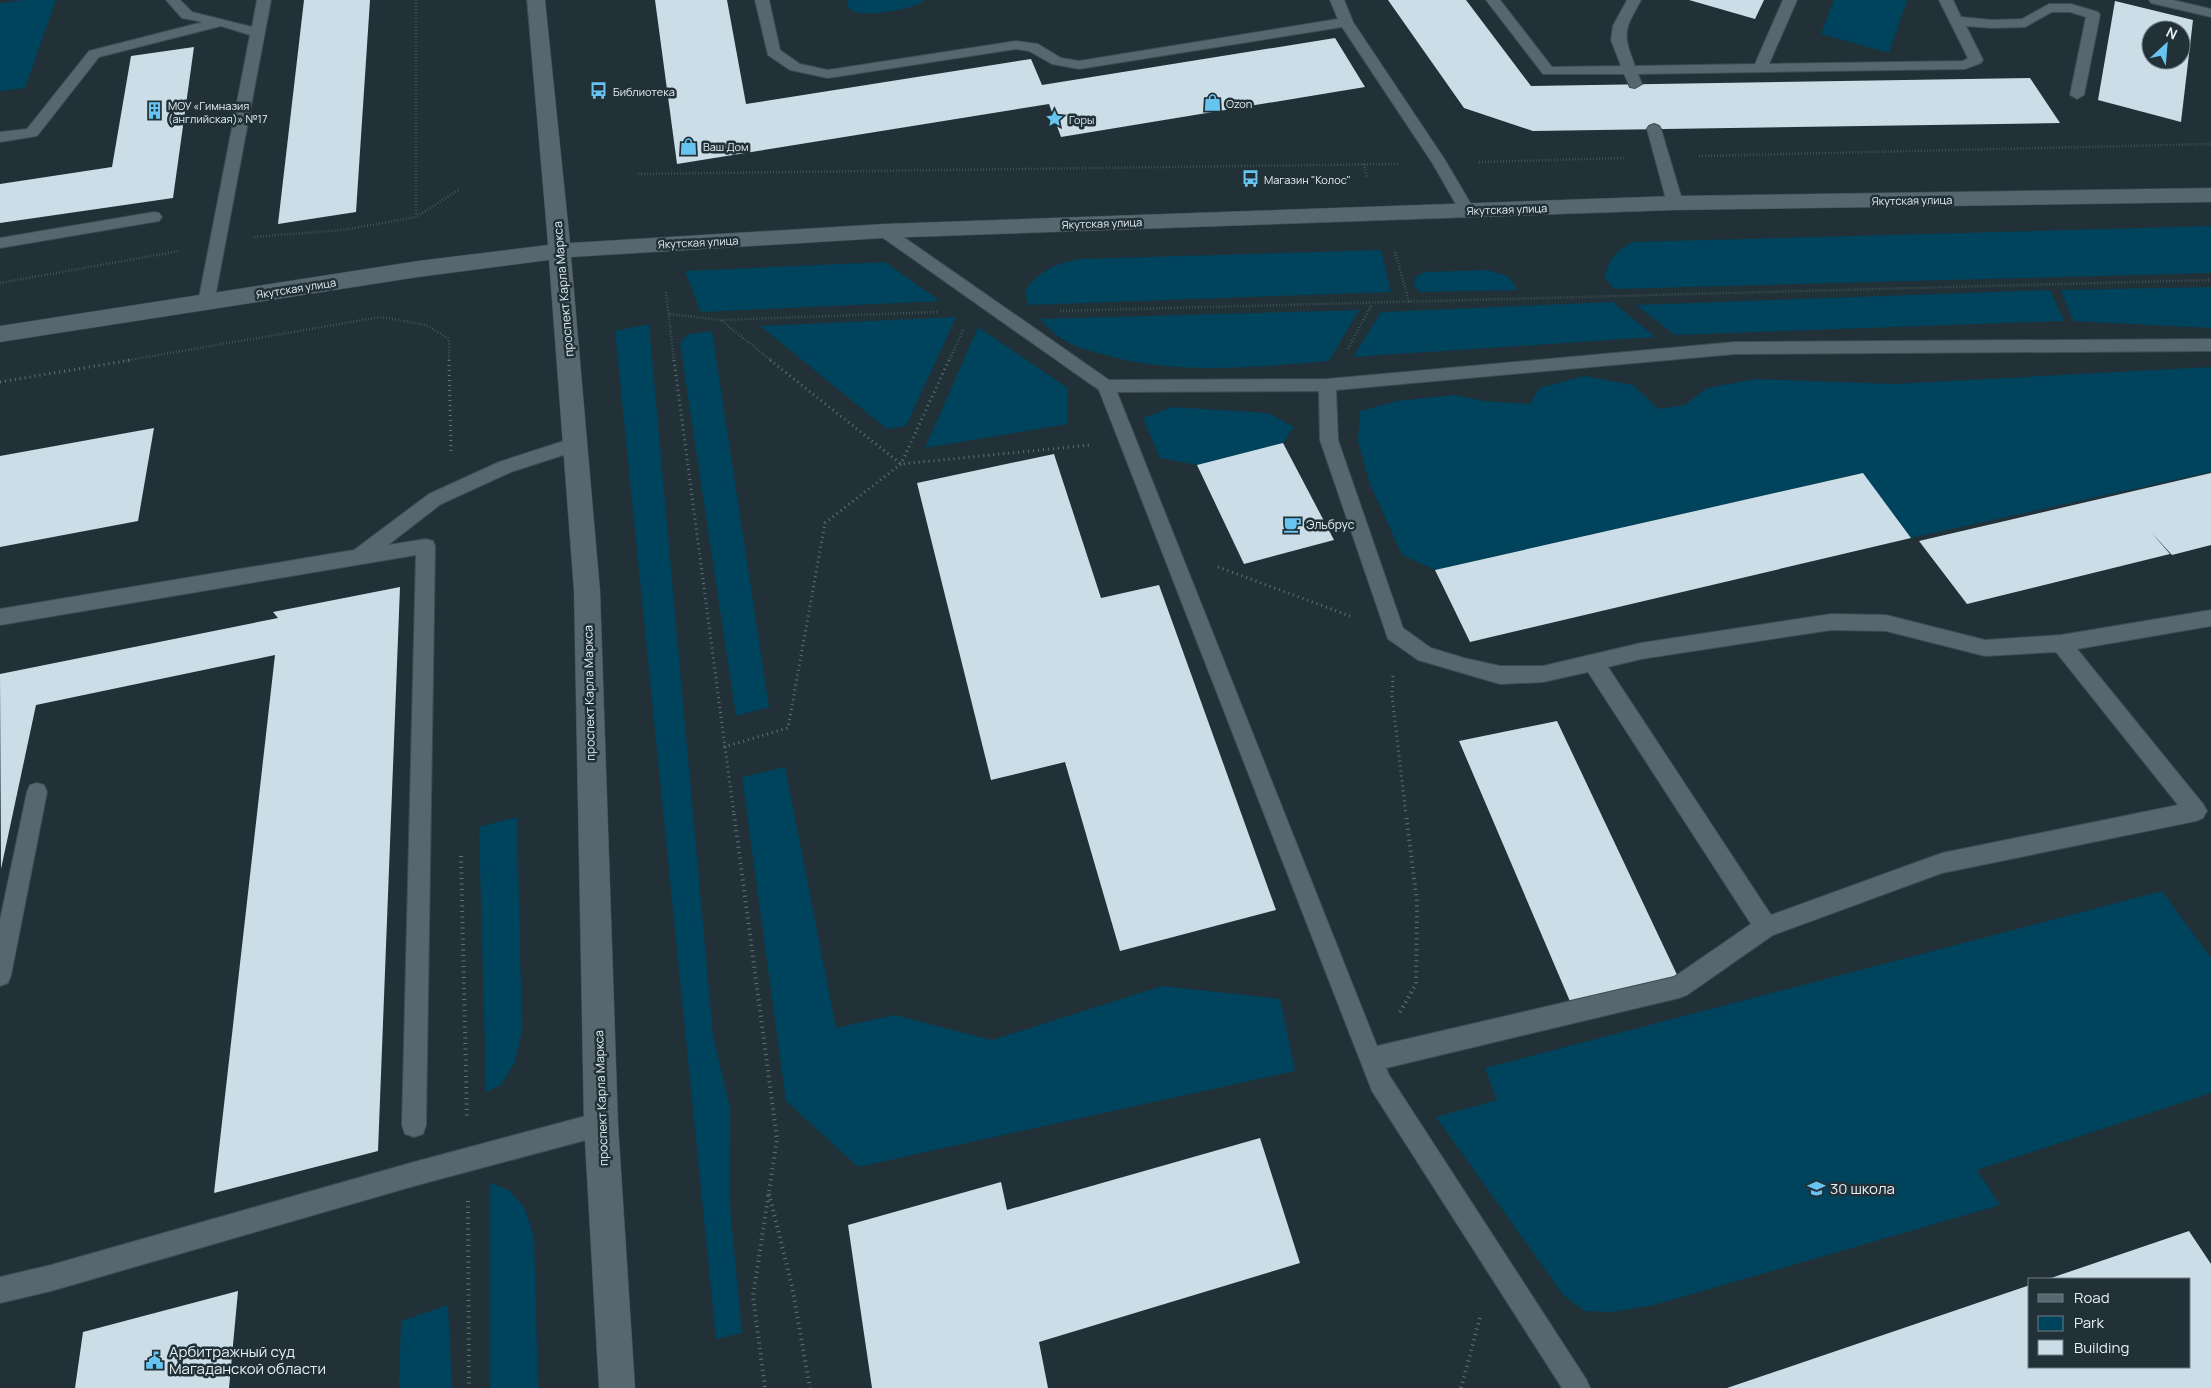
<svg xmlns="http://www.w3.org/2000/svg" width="2211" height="1388" viewBox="0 0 2211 1388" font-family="Manrope,sans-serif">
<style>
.green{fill:#00435c}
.building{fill:#cbdde7;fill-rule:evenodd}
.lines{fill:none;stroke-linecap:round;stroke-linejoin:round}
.service-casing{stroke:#3f4c53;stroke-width:2}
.tertiary-casing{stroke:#3f4c53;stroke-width:1}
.path-far2{stroke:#647177;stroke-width:2.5;stroke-dasharray:0.5 2.5;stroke-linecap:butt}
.path-far1{stroke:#647177;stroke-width:3;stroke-dasharray:1 4;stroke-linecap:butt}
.path{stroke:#647177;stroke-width:4;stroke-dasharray:1 4.5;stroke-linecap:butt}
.service{fill:#56676f;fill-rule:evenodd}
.tertiary{fill:#56676f;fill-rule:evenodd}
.labels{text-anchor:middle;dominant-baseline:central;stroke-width:5;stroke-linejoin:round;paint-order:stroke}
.far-poi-label{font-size:11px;fill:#e5eff4;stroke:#223138;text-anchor:start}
.far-street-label{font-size:11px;fill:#e5eff4;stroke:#223138}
.street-label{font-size:12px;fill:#e5eff4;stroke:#223138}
.poi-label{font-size:12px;fill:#e5eff4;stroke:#223138;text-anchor:start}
.near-poi-label{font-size:15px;fill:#e5eff4;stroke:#223138;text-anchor:start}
</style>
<rect width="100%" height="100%" fill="#223138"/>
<path class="green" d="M 24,0 L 56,0 L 25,88 L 0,91 L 0,3 Z
M 847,0 L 925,0 C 916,9 858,20 849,8 C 847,5 847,3 847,0 Z
M 1834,0 L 1907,0 L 1889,53 L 1821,34 Z
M 2211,226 L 2211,273 L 1614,289 L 1605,278 C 1608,259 1616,252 1632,242 Z
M 1381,250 L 1391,292 L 1028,305 L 1025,291 C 1038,271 1057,263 1080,259 Z
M 885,262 L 940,301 L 701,312 L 685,271 Z
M 1488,270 L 1509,277 L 1518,290 L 1420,292 L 1414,286 L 1415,277 L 1424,272 Z
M 2211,287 L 2211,328 L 2073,321 L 2061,290 Z
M 2050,290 L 2064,321 L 1675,335 L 1636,305 Z
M 1613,302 L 1655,337 L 1353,357 L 1381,312 Z
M 1359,310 L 1329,361 C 1254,367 1175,376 1102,354 C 1090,351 1076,347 1066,341 C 1056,336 1047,327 1040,319 Z
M 956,317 L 906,426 L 887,429 L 760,326 Z
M 649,324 L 713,1036 L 730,1108 L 729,1196 L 742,1333 L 716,1339 L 615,331 Z
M 978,327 L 1068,388 L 1068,424 L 925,448 Z
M 712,331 L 769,707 L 736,716 L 680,343 L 688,334 Z
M 2211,367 L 2211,472 L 1911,538 L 1862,473 L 1435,570 L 1402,555 L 1370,484 L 1358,441 L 1360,411 L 1397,401 L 1454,395 L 1484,401 L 1530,404 L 1539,388 L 1584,376 L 1633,385 L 1658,409 L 1685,405 L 1707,388 L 1755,379 L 1893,384 Z
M 1172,407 L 1268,413 L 1294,427 L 1283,443 L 1197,465 L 1160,458 L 1143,418 Z
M 785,767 L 836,1028 L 894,1015 L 992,1040 L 1162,986 L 1280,999 L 1295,1071 L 858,1167 L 786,1101 L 742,777 Z
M 517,817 L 522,1031 L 515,1062 L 501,1085 L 486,1092 L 479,827 Z
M 2162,891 L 2211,958 L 2211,1093 L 1977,1170 L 2000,1205 L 1654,1305 L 1613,1312 L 1585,1311 L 1564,1296 L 1436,1117 L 1497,1100 L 1485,1068 Z
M 490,1183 L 509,1190 L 524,1207 L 534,1236 L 538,1388 L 490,1388 Z
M 448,1305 L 452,1388 L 399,1388 L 401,1321 Z"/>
<path class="building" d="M 304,0 L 370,0 L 356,212 L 278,224 Z
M 655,0 L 727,0 L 746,104 L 1031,59 L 1042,85 L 1335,38 L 1365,87 L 1061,137 L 1049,104 L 677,164 Z
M 1388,0 L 1466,0 L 1531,86 L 2030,78 L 2060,123 L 1533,131 L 1464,108 Z
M 1689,0 L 1764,0 L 1755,19 Z
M 2115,1 L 2193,20 L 2181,122 L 2098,100 ZM 2151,30 L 2181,30 L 2181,60 L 2151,60 Z
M 194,47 L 173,198 L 0,223 L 0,184 L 112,167 L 131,56 Z
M 154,428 L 138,521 L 0,547 L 0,456 Z
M 1283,443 L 1334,540 L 1244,564 L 1197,465 Z
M 1054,454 L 1101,598 L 1159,585 L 1276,910 L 1120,951 L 1065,762 L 991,780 L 917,483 Z
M 1863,473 L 1911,538 L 1470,642 L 1435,570 Z
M 2211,473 L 2211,545 L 2172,555 L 2151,532 L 2170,554 L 1967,604 L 1919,541 Z
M 400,587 L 378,1151 L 214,1193 L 275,655 L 36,705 L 1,869 L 0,674 L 278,618 L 273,612 Z
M 1557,721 L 1680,981 L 1572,1006 L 1459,741 Z
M 1260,1138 L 1300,1263 L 1039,1342 L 1048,1388 L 872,1388 L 848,1225 L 1001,1182 L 1007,1210 Z
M 2189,1231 L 2211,1264 L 2211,1388 L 1727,1388 L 2030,1285 L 2030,1367 L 2190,1367 L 2190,1279 L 2048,1279 Z
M 238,1291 L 229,1388 L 75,1388 L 83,1332 Z"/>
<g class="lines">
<defs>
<path id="service" d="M 166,0 L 180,0 L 192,12 L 252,27 L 257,0 L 271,0 L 214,303 L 212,307 L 206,309 L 200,307 L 198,303 L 250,35 L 221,26 L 99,57 L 37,136 L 0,142 L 0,132 L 27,129 L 89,51 L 203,22 L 182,18 Z
M 755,0 L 769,0 L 780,50 L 800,64 L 828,70 L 1016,41 L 1038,44 L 1061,58 L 1079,61 L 1338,19 L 1330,0 L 1344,0 L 1353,22 L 1445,160 L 1475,211 L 1472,215 L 1462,215 L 1433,164 L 1342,27 L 1079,69 L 1052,64 L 1029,51 L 1016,49 L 828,78 L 790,70 L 768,55 Z
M 1486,0 L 1500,0 L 1552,67 L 1621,66 L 1611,40 L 1613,26 L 1627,0 L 1641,0 C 1624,31 1622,32 1635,66 L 1755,64 L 1783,0 L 1797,0 L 1769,64 L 1963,61 L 1968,58 L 1939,0 L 1953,0 L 1961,17 L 1992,20 L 2022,19 L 2049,4 L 2071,4 L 2098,12 L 2100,15 L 2084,95 L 2077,99 L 2070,95 L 2086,17 L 2070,12 L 2052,12 L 2025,27 L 1992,28 L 1966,26 L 1983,60 L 1981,63 L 1965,69 L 1638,74 L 1642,84 L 1635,88 L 1630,87 L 1624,74 L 1543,74 Z
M 2149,0 L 2173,0 L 2211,9 L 2211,17 L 2151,3 Z
M 1654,124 L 1659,126 L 1661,129 L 1683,203 L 1680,207 L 1670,207 L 1667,203 L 1647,129 L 1649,126 Z
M 154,212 L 159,213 L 162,217 L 159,221 L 0,248 L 0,238 Z
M 884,226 L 889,227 L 1109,380 L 1327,379 L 1735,342 L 2211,339 L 2211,351 L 1735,354 L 1336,390 L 1338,440 L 1403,628 L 1431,648 L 1464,658 L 1500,666 L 1543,666 L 1641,643 L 1831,614 L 1886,615 L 1985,640 L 2061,635 L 2211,610 L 2211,626 L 2077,649 L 2203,804 L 2207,811 L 2203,818 L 2196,821 L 1942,873 L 1773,935 L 1687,995 L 1679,998 L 1386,1068 L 1389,1075 L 1586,1379 L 1590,1388 L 1562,1388 L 1372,1091 L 1099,390 L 879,235 L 876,231 L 879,227 ZM 1319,391 L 1320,440 L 1388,639 L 1418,660 L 1500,684 L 1543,682 L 1588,672 L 1751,924 L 1674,977 L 1377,1046 L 1117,392 ZM 1831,630 L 1886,631 L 1985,656 L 2056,652 L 2178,805 L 1942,853 L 1771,915 L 1608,667 L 1641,659 Z
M 576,437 L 582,439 L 585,444 L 582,449 L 511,472 L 441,504 L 388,545 L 426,539 L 433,541 L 435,546 L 426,1125 L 423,1134 L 414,1137 L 405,1134 L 402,1125 L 416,555 L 0,625 L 0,609 L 354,550 L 429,494 L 499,462 Z
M 37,783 L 44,785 L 47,792 L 11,975 L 8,983 L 0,986 L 0,920 L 27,792 L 30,785 Z
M 601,1112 L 610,1115 L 613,1124 L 610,1133 L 601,1136 L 414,1186 L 51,1291 L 0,1303 L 0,1277 L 51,1265 L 414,1162 Z"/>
<path id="tertiary" d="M 527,0 L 545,0 L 570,243 L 884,224 L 1675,196 L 2211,188 L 2211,202 L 1675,210 L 884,238 L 571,257 L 600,591 L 618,1124 L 635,1388 L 599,1388 L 584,1124 L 574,591 L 549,260 L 418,277 L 0,342 L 0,326 L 418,261 L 548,245 Z"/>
</defs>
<use href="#service" class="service-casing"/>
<use href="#tertiary" class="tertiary-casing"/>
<path class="path-far2" d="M 416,0 L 416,216
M 1699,156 L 2211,144
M 1479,162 L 1625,158
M 1364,164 L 1367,177
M 638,174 L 1398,164
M 254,237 L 343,230 L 416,217 L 460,189
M 1395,252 L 1409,302
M 0,283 L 179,251
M 666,292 L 674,361
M 1060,311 L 2211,280
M 670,314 L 721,320 L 939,312
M 722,321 L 772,361
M 1348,349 L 1372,304
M 123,361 L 381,317 L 426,325 L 449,339 L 449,361
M 949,361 L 963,330"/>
<path class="path-far1" d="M 449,360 L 451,452
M 674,360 L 734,815
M 770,360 L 901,464 L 1090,445
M 0,382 L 131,360
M 1218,567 L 1350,616
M 1393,676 L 1392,696 L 1406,815
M 724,747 L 788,728 L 825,523 L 901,464 L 949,360"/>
<path class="path" d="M 734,814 L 777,1139 L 753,1296 L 765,1388
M 461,856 L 467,1119
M 1400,1012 L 1416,984 L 1417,902 L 1406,814
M 769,1194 L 792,1286 L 810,1388
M 468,1201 L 469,1388
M 1461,1388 L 1481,1314"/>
<use href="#service" class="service"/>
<use href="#tertiary" class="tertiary"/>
</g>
<defs>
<symbol id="bus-bare" viewBox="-9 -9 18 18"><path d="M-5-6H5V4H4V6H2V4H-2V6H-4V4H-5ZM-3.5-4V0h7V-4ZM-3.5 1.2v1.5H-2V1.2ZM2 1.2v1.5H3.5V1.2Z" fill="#67c4f0" stroke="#223138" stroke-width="2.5" paint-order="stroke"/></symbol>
<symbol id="shop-bare" viewBox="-9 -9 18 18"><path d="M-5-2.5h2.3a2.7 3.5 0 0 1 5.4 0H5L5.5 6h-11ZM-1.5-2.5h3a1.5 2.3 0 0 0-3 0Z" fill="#67c4f0" stroke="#223138" stroke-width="2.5" paint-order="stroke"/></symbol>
<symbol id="building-bare" viewBox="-9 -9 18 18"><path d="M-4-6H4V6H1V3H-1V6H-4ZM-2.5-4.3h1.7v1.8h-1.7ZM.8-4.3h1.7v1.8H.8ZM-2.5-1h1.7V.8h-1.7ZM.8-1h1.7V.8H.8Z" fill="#67c4f0" stroke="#223138" stroke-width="2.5" paint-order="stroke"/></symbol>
<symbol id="sight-bare" viewBox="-9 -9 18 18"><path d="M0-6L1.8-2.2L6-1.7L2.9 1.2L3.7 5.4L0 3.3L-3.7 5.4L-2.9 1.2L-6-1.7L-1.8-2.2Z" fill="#67c4f0" stroke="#223138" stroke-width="2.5" paint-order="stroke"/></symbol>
<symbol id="cafe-bare" viewBox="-9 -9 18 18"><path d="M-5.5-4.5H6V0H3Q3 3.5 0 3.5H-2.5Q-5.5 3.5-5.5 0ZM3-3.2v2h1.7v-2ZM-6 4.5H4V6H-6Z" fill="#67c4f0" stroke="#223138" stroke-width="2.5" paint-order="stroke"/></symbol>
<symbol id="school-bare" viewBox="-9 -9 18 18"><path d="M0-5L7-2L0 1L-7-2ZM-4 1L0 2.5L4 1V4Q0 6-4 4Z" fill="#67c4f0" stroke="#223138" stroke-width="2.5" paint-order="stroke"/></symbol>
<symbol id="civic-bare" viewBox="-9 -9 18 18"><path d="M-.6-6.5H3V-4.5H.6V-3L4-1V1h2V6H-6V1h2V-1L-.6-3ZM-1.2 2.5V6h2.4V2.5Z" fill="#67c4f0" stroke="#223138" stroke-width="2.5" paint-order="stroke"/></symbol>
</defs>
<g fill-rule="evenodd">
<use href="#bus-bare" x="586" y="78" width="25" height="25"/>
<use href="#shop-bare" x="1200" y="90" width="25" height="25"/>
<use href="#building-bare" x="142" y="98" width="25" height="25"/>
<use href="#sight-bare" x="1042" y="106" width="25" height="25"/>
<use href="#shop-bare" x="676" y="134" width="25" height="25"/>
<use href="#bus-bare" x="1238" y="166" width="25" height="25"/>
<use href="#cafe-bare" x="1280" y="512" width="25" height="25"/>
<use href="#school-bare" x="1804" y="1176" width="25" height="25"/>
<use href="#civic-bare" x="142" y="1348" width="25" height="25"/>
</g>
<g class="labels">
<g class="far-poi-label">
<text x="613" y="91">Библиотека</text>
<text x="1226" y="103">Ozon</text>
<text x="168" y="105">МОУ «Гимназия<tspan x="168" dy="13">(английская)» №17</tspan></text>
<text x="1069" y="119">Горы</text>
<text x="703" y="146">Ваш Дом</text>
<text x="1264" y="179">Магазин "Колос"</text>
</g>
<g class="far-street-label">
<text transform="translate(1912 200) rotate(-1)">Якутская улица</text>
<text transform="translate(1507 209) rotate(-2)">Якутская улица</text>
<text transform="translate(1102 223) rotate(-2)">Якутская улица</text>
<text transform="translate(698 242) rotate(-3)">Якутская улица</text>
<text transform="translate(296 288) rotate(-9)">Якутская улица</text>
</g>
<g class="street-label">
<text transform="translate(563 289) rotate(-95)">проспект Карла Маркса</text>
<text transform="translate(589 693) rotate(-91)">проспект Карла Маркса</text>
<text transform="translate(601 1098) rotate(-92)">проспект Карла Маркса</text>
</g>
<g class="poi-label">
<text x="1306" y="524">Эльбрус</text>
</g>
<g class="near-poi-label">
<text x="1830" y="1188">30 школа</text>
<text x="169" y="1351">Арбитражный суд<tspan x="169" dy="17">Магаданской области</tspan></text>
</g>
</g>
<rect x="2028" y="1278" width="162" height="90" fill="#223138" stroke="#707d83"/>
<rect x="2038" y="1294" width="25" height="8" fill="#56676f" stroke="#707d83"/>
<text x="2074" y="1303" font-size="15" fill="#e5eff4">Road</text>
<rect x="2038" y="1316" width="25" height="15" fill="#00435c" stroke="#707d83"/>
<text x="2074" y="1328" font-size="15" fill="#e5eff4">Park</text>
<rect x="2038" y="1340" width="25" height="15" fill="#cbdde7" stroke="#707d83"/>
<text x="2074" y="1353" font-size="15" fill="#e5eff4">Building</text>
<g transform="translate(2166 45) rotate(26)"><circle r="24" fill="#223138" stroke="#707d83"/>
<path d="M0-4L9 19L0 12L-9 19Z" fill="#67c4f0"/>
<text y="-8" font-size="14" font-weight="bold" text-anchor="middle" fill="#e5eff4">N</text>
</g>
</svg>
